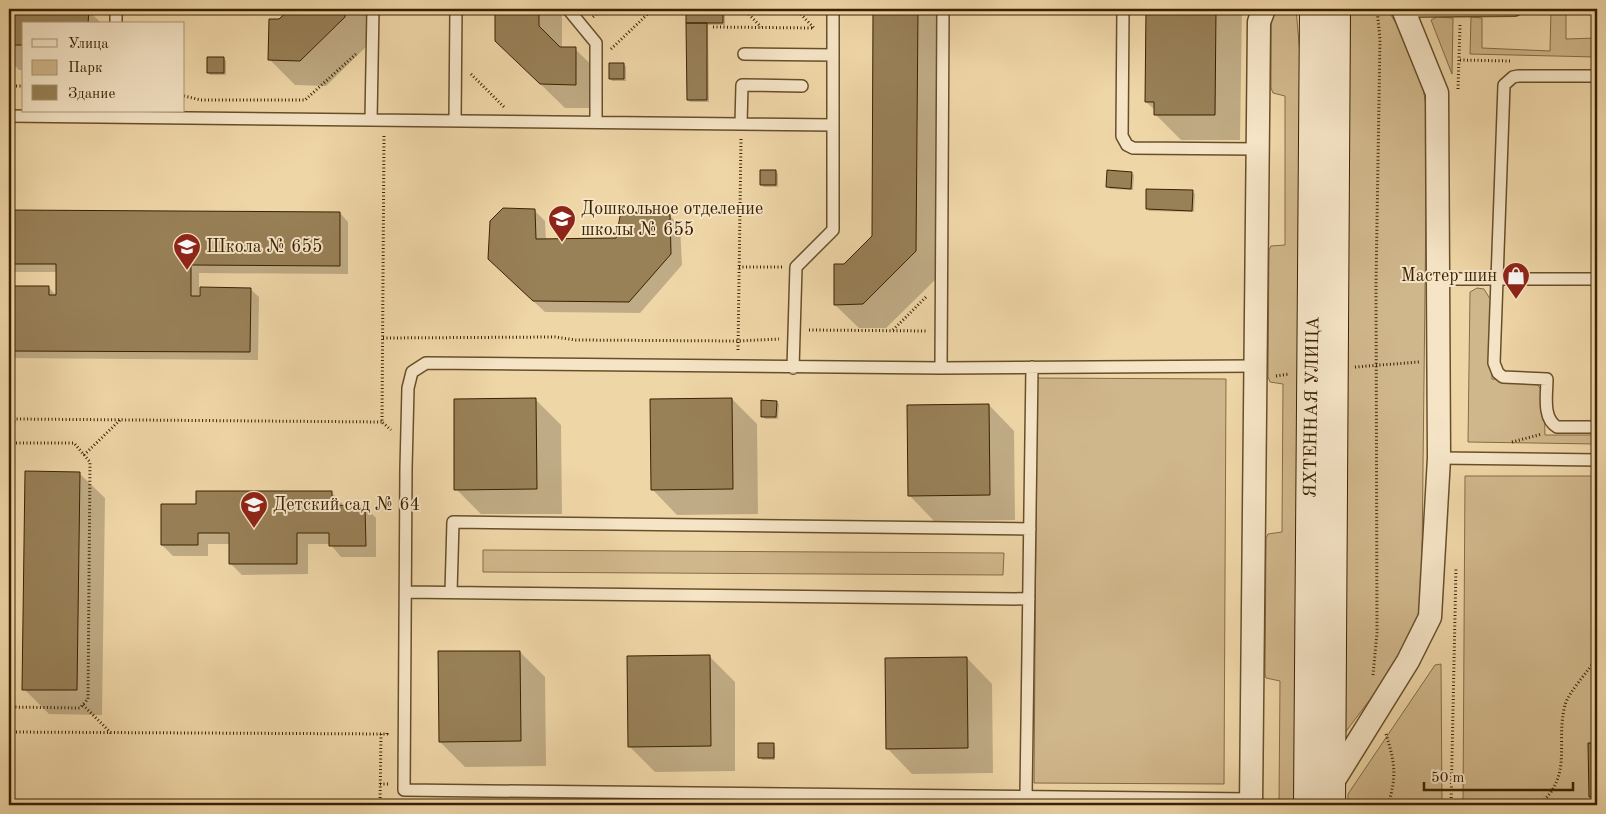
<svg xmlns="http://www.w3.org/2000/svg" width="1606" height="814" viewBox="0 0 1606 814" font-family="'Old Standard TT',serif">
<style>
.green{fill:#d0b78b;stroke:#856c46}
.shadow{fill:#0003}
.building{fill:#988057;stroke:#3a2201}
.lines{fill:none;stroke-linecap:round;stroke-linejoin:round}
.lane-casing{stroke:#674f2a;stroke-width:14}
.street-casing{stroke:#674f2a;stroke-width:25}
.secondary-casing{stroke:#3a2201;stroke-width:30}
.path{stroke:#3a2201;stroke-width:3;stroke-dasharray:1 2.5;stroke-linecap:butt}
.lane{stroke:#f5e4c6;stroke-width:11}
.street{stroke:#f5e4c6;stroke-width:22}
.secondary{stroke:#f5e4c6;stroke-width:28}
.labels{text-anchor:middle;dominant-baseline:central;stroke-width:4;stroke-linejoin:round;paint-order:stroke}
.poi-label{font-size:18px;fill:#3a2201;stroke:#f5e4c6;text-anchor:start}
.street-label{font-size:18px;fill:#3a2201;stroke:#f5e4c6}
</style>
<rect width="100%" height="100%" fill="#efd6a7"/>
<filter id="stains"><feTurbulence type="fractalNoise" baseFrequency=".004" numOctaves="4"/><feColorMatrix values="0 0 0 0 .2 0 0 0 0 .09 0 0 0 0 .02 0 0 0 .5 -.17"/></filter>
<radialGradient id="worn" r=".72"><stop offset=".6" stop-color="#630" stop-opacity="0"/><stop offset="1" stop-color="#630" stop-opacity=".3"/></radialGradient>
<path class="green" d="M 1276,9 L 1296,9 L 1302,77 L 1295,805 L 1279,805 L 1280,681 L 1266,678 L 1265,674 L 1266,538 L 1268,534 L 1282,532 L 1283,384 L 1270,382 L 1268,377 L 1269,250 L 1271,246 L 1285,245 L 1285,96 L 1273,93 L 1271,88 L 1271,21 Z
M 1348,9 L 1387,9 C 1409,42 1425,78 1427,118 L 1422,557 C 1422,571 1424,588 1421,603 C 1410,654 1369,699 1339,741 Z
M 1551,9 L 1566,9 L 1566,39 L 1597,38 L 1597,57 L 1470,54 L 1471,17 L 1482,18 L 1482,48 L 1550,51 Z
M 1437,17 L 1453,18 L 1452,74 L 1431,20 Z
M 1477,288 L 1484,289 L 1492,302 L 1492,379 L 1535,382 L 1544,393 L 1545,435 L 1597,435 L 1597,444 L 1468,442 L 1470,292 Z
M 1037,378 L 1226,379 L 1224,784 L 1034,783 Z
M 1465,476 L 1597,476 L 1597,805 L 1463,805 Z
M 483,550 L 1004,553 L 1003,575 L 483,572 Z
M 1441,664 L 1442,805 L 1348,805 L 1348,794 L 1435,665 Z"/>
<path class="shadow" d="M 9,9 L 88,10 L 102,24 L 24,24 L 24,70 L 19,70 L 9,60 Z
M 292,9 L 370,9 L 370,43 L 326,86 L 295,85 L 270,60 L 279,21 Z
M 497,9 L 562,9 L 562,48 L 575,49 L 599,72 L 599,108 L 565,108 L 520,64 L 497,40 Z
M 874,9 L 941,9 L 940,275 L 886,328 L 859,328 L 835,305 L 844,266 L 873,237 Z
M 1147,9 L 1242,9 L 1240,140 L 1181,140 L 1155,114 L 1155,110 L 1146,102 Z
M 688,10 L 722,10 L 725,12 L 725,25 L 708,25 L 709,102 L 690,102 L 688,100 Z
M 224,58 L 226,61 L 226,75 L 210,75 L 208,72 Z
M 624,64 L 626,67 L 626,81 L 612,81 L 610,78 Z
M 776,171 L 778,174 L 778,187 L 764,187 L 761,185 Z
M 1131,173 L 1134,175 L 1133,190 L 1110,189 L 1108,187 Z
M 1192,191 L 1195,194 L 1194,212 L 1149,211 L 1147,208 Z
M 534,210 L 545,221 L 546,241 L 617,239 L 669,215 L 680,226 L 682,265 L 640,313 L 545,312 L 500,270 Z
M 9,212 L 340,213 L 348,222 L 348,274 L 199,273 L 199,297 L 250,289 L 259,297 L 258,360 L 9,358 L 9,288 L 49,288 L 57,296 L 57,272 L 9,272 Z
M 535,399 L 561,425 L 562,514 L 481,514 L 456,489 Z
M 732,399 L 757,424 L 758,514 L 677,515 L 652,489 Z
M 776,402 L 779,404 L 778,419 L 765,419 L 763,416 Z
M 989,405 L 1014,431 L 1015,520 L 934,521 L 909,495 Z
M 79,473 L 105,498 L 102,715 L 49,714 L 24,689 Z
M 331,492 L 342,503 L 342,507 L 365,507 L 376,518 L 376,557 L 341,557 L 330,544 L 308,544 L 308,574 L 242,575 L 231,564 L 231,544 L 208,544 L 208,556 L 173,556 L 162,545 L 197,506 Z
M 520,652 L 545,677 L 546,766 L 465,767 L 440,742 Z
M 709,656 L 735,682 L 735,771 L 655,772 L 629,746 Z
M 967,658 L 992,684 L 993,773 L 912,774 L 887,748 Z
M 773,744 L 775,747 L 775,760 L 762,760 L 760,757 Z
M 1590,744 L 1597,744 L 1597,804 L 1590,797 Z
M 9,804 L 144,805 L 9,805 Z"/>
<path class="building" d="M 9,9 L 89,9 L 88,24 L 24,24 L 24,45 L 9,45 Z
M 290,9 L 345,9 L 345,17 L 300,61 L 268,60 L 269,19 L 279,19 Z
M 495,9 L 539,9 L 539,26 L 560,47 L 576,47 L 576,85 L 540,84 L 495,41 Z
M 686,9 L 723,9 L 723,23 L 686,23 Z
M 873,9 L 918,9 L 916,251 L 863,304 L 834,305 L 834,264 L 844,264 L 872,236 Z
M 1146,9 L 1216,9 L 1215,115 L 1154,115 L 1154,102 L 1145,102 Z
M 686,23 L 707,23 L 707,100 L 687,100 Z
M 207,57 L 224,57 L 224,73 L 207,73 Z
M 609,63 L 624,63 L 624,79 L 609,79 Z
M 760,170 L 776,170 L 776,185 L 760,185 Z
M 1107,170 L 1132,172 L 1131,189 L 1106,187 Z
M 1146,189 L 1193,190 L 1192,211 L 1146,209 Z
M 503,208 L 535,209 L 536,239 L 616,238 L 621,211 L 670,214 L 671,254 L 629,302 L 533,301 L 488,259 L 490,221 Z
M 9,210 L 340,212 L 340,266 L 191,265 L 191,296 L 200,296 L 200,287 L 251,288 L 250,352 L 9,351 L 9,286 L 49,286 L 49,295 L 56,295 L 56,264 L 9,264 Z
M 536,398 L 537,489 L 454,490 L 454,399 Z
M 732,398 L 733,489 L 651,490 L 650,399 Z
M 761,400 L 777,401 L 776,417 L 761,417 Z
M 989,404 L 990,495 L 908,496 L 907,405 Z
M 25,471 L 80,472 L 77,690 L 22,690 Z
M 196,491 L 332,491 L 332,505 L 365,506 L 366,546 L 329,546 L 329,533 L 297,533 L 297,564 L 229,564 L 229,533 L 198,533 L 198,545 L 161,545 L 161,504 L 196,504 Z
M 438,651 L 520,651 L 521,741 L 439,742 Z
M 710,655 L 711,746 L 628,747 L 627,656 Z
M 967,657 L 968,748 L 886,749 L 885,658 Z
M 758,743 L 774,743 L 774,758 L 758,758 Z
M 1588,743 L 1597,743 L 1597,797 L 1589,797 Z
M 9,803 L 292,805 L 9,805 Z"/>
<g class="lines">
<defs>
<path id="lane" d="M 116,9 L 116,24
M 568,9 L 596,43 L 596,122
M 1123,9 L 1122,136 L 1127,145 L 1133,148 L 1256,149
M 1404,11 L 1515,10
M 744,54 L 833,55
M 1597,76 L 1518,76 L 1513,77 L 1504,85 L 1494,363 L 1498,373 L 1503,377 L 1547,379 C 1547,394 1542,418 1557,427 L 1597,427
M 9,116 L 833,125
M 371,120 L 373,9
M 455,120 L 456,9
M 741,124 L 742,85 L 802,86
M 1438,279 L 1597,279
M 793,368 L 796,267 L 833,230 L 833,9
M 941,368 L 943,9
M 1439,458 L 1597,460
M 406,592 L 1029,599
M 451,592 L 453,522 L 1030,529
M 1026,795 L 1032,367
M 1251,799 L 404,790 L 406,468 L 408,388 L 412,372 L 426,363 L 941,368 L 1255,366"/>
<path id="street" d="M 1331,785 L 1408,661 L 1430,617 L 1439,458 L 1437,93 L 1403,9
M 1251,805 L 1259,22 L 1264,9"/>
<path id="secondary" d="M 1308,805 L 1314,9
M 1331,805 L 1336,9"/>
</defs>
<use href="#lane" class="lane-casing"/>
<use href="#street" class="street-casing"/>
<use href="#secondary" class="secondary-casing"/>
<path class="path" d="M 744,9 L 761,27
M 796,9 L 814,28
M 600,11 L 650,12
M 593,17 L 602,9
M 713,27 L 813,28
M 611,49 L 653,9
M 1460,60 L 1510,61
M 471,74 L 504,107
M 9,86 L 24,86
M 1458,89 L 1460,25
M 184,96 L 201,100 L 305,100 L 357,53
M 384,136 L 382,422 L 391,430
M 739,267 L 783,267
M 809,330 L 928,331
M 893,330 L 927,296
M 383,338 L 555,337 L 576,340 L 738,341 L 779,339
M 738,350 L 741,139
M 1355,367 L 1419,362
M 1276,376 L 1289,374
M 9,426 L 16,419 L 382,422
M 1512,442 L 1542,434
M 9,443 L 74,443 L 90,462 L 88,699 L 80,708 L 9,707
M 84,455 L 120,420
M 1373,675 L 1377,633 L 1376,284 L 1380,39 L 1377,9
M 83,705 L 111,733
M 9,732 L 387,734 L 387,731
M 1386,734 C 1395,763 1397,776 1388,805
M 380,784 L 390,784
M 380,805 L 381,734
M 1451,805 L 1456,568
M 1539,805 C 1574,775 1555,743 1565,705 C 1568,693 1589,670 1597,658"/>
<use href="#lane" class="lane"/>
<use href="#street" class="street"/>
<use href="#secondary" class="secondary"/>
</g>
<defs>
<symbol id="school-pin" viewBox="-11 -11 22 30"><path d="M0 17L-7.5 6A9.5 9.5 0 1 1 7.5 6Z" fill="#8f2418" stroke="#f5e4c6"/><path d="M0-5L7-2L0 1L-7-2ZM-4 1L0 2.5L4 1V4Q0 6-4 4Z" fill="#fff"/></symbol>
<symbol id="shop-pin" viewBox="-11 -11 22 30"><path d="M0 17L-7.5 6A9.5 9.5 0 1 1 7.5 6Z" fill="#8f2418" stroke="#f5e4c6"/><path d="M-5-2.5h2.3a2.7 3.5 0 0 1 5.4 0H5L5.5 6h-11ZM-1.5-2.5h3a1.5 2.3 0 0 0-3 0Z" fill="#fff"/></symbol>
</defs>
<g fill-rule="evenodd">
<use href="#school-pin" x="546" y="203" width="32" height="43"/>
<use href="#school-pin" x="171" y="231" width="32" height="43"/>
<use href="#shop-pin" x="1500" y="260" width="32" height="43"/>
<use href="#school-pin" x="238" y="489" width="32" height="43"/>
</g>
<g class="labels">
<g class="poi-label">
<text x="581" y="209">Дошкольное отделение<tspan x="581" dy="21">школы № 655</tspan></text>
<text x="206" y="247">Школа № 655</text>
<text x="1497" y="276" text-anchor="end">Мастер шин</text>
<text x="273" y="505">Детский сад № 64</text>
</g>
<g class="street-label">
<text transform="translate(1312 407) rotate(-89)">ЯХТЕННАЯ УЛИЦА</text>
</g>
</g>
<rect width="1606" height="814" fill="none" stroke="#efd6a7" stroke-width="30"/>
<rect x="10" y="10" width="1586" height="794" fill="none" stroke="#3a2201" stroke-width="2.5"/>
<rect x="15" y="15" width="1576" height="784" fill="none" stroke="#3a2201"/>
<rect x="22" y="22" width="162" height="90" fill="#f5e4c6" stroke="#aa9677"/>
<rect x="32" y="39" width="25" height="8" fill="#f5e4c6" stroke="#aa9677"/>
<text x="68" y="48" font-size="15" fill="#3a2201">Улица</text>
<rect x="32" y="60" width="25" height="15" fill="#d0b78b" stroke="#aa9677"/>
<text x="68" y="72" font-size="15" fill="#3a2201">Парк</text>
<rect x="32" y="85" width="25" height="15" fill="#988057" stroke="#aa9677"/>
<text x="68" y="98" font-size="15" fill="#3a2201">Здание</text>
<path d="M1424 782v8h149v-8" fill="none" stroke="#3a2201" stroke-width="2.5"/>
<text x="1431" y="782" font-size="15" fill="#3a2201" stroke="#f5e4c6" stroke-width="4" paint-order="stroke">50 m</text>
<rect width="100%" height="100%" filter="url(#stains)"/>
<rect width="100%" height="100%" fill="url(#worn)"/>
</svg>
